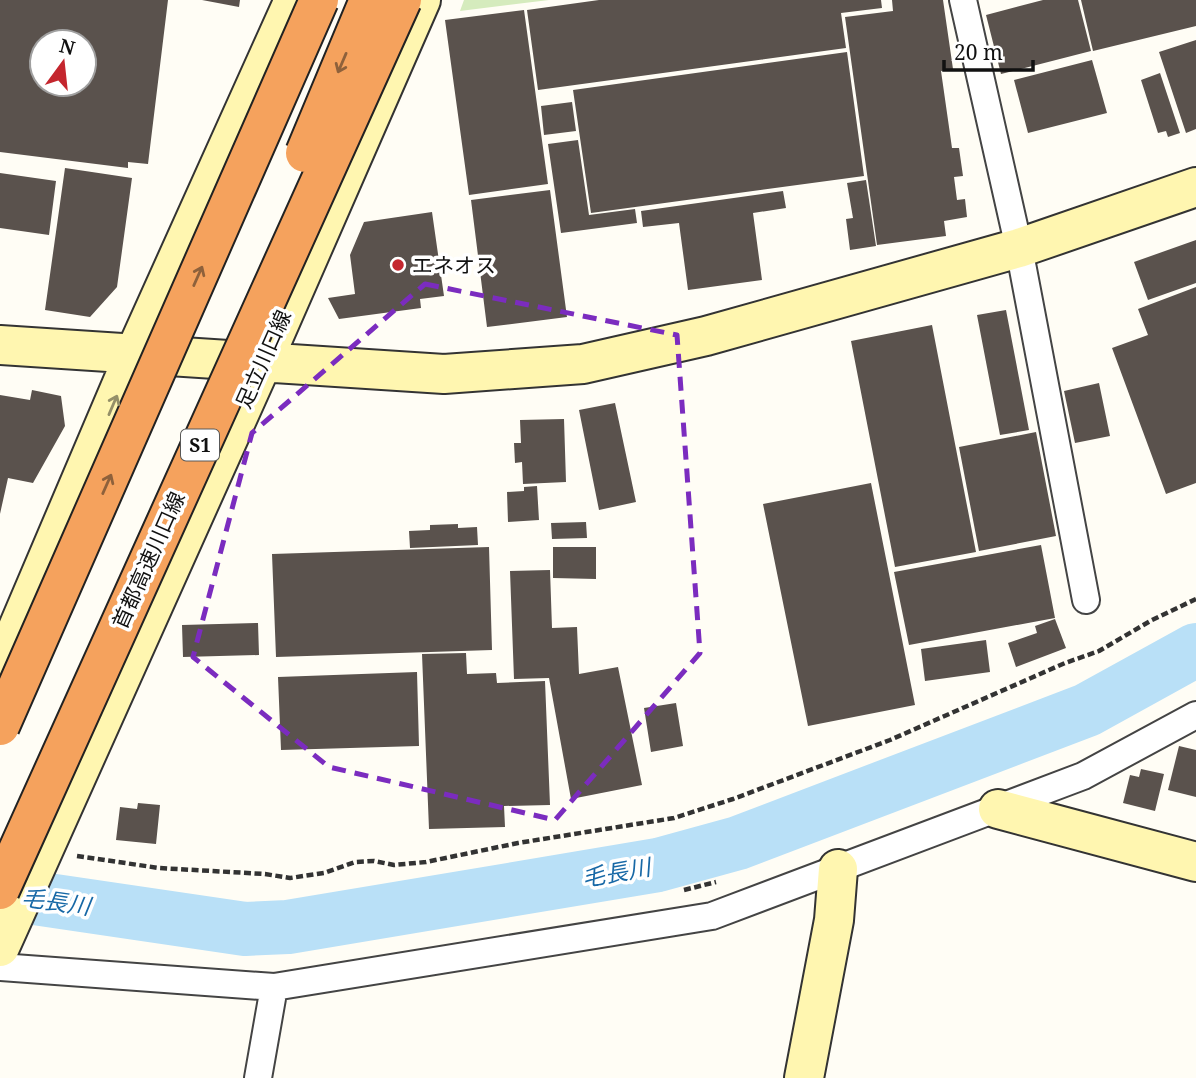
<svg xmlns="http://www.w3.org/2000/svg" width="1196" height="1078" viewBox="0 0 1196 1078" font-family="'Noto Serif','Noto Sans JP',serif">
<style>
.green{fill:#d5ebbd}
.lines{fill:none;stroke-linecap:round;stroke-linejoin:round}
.river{stroke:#b9e0f7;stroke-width:54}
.building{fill:#5a524d;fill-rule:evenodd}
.street-casing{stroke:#444;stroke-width:30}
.secondary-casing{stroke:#333;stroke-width:42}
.path{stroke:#333;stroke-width:4.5;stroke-dasharray:7 3.5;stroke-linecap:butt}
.street{stroke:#fff;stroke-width:26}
.secondary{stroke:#fff6b0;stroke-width:38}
.highway-bridge-casing{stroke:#222;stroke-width:42;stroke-linecap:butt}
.highway-bridge{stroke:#f5a25d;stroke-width:38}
.oneway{stroke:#8e613b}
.oneway2{stroke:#948f68}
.marked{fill:none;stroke:#7b2cbf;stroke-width:5;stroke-dasharray:14 9;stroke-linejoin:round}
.poi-dot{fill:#c4262e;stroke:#fff;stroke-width:2.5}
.labels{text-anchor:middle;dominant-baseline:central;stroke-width:7;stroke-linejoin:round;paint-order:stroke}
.shield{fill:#fff;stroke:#585858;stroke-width:2}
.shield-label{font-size:19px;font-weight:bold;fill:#111}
.poi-label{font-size:21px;fill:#111;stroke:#fff;text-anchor:start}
.street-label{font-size:21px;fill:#111;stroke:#fff}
.water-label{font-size:23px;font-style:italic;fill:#1768a6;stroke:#fff}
</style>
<rect width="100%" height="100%" fill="#fffdf5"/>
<path class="green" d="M 464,0 L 549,0 L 460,11 Z"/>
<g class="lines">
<path class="river" d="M 0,893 L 245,929 L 288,927 L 658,865 L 738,843 L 1087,710 L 1196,650"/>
</g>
<path class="building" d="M 0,0 L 168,0 L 148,164 L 128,162 L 128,168 L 0,152 ZM 42,42 L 84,42 L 84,84 L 42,84 Z
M 202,0 L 240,0 L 239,7 Z
M 599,0 L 881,0 L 882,8 L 841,13 L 846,48 L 538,90 L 527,10 Z
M 892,0 L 943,0 L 953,69 L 941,71 L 952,148 L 959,148 L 963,176 L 954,177 L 957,200 L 965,199 L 967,217 L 944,221 L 946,236 L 877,245 L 845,17 L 893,11 Z
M 1043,0 L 1078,0 L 1091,51 L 1001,74 L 986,15 Z
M 1081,0 L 1196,0 L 1196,26 L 1093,51 Z
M 524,10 L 548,184 L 469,195 L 445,20 Z
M 1196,40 L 1196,129 L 1186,133 L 1159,52 Z
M 847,52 L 864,176 L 591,213 L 573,90 Z
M 1092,60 L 1107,113 L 1028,133 L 1014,80 Z
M 1160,73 L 1180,133 L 1168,137 L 1166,131 L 1158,133 L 1141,80 Z
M 572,102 L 576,131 L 544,135 L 541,106 Z
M 578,140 L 589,215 L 635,209 L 637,223 L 561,233 L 548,144 Z
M 65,168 L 132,178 L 117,287 L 90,317 L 45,310 Z
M 0,173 L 56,181 L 49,235 L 0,228 Z
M 866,180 L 876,246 L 850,250 L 846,219 L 853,218 L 847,183 Z
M 550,190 L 567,317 L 487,327 L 471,200 Z
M 783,191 L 786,208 L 753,213 L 762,280 L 688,290 L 679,223 L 643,227 L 641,211 Z
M 432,212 L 444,296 L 420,299 L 421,308 L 339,319 L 328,298 L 355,294 L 350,255 L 364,222 Z
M 1196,240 L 1196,283 L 1148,300 L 1134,262 Z
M 1196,287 L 1196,483 L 1166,494 L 1112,348 L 1148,335 L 1138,309 Z
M 1006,310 L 1029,430 L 1000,435 L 977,315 Z
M 932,325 L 976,552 L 895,567 L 851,341 Z
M 1099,383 L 1110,436 L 1075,443 L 1064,391 Z
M 32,390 L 61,396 L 65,426 L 33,483 L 8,478 L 0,514 L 0,395 L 30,400 Z
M 615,403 L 636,502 L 599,510 L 579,410 Z
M 564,419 L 566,482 L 523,484 L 522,462 L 515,463 L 514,443 L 521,443 L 520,420 Z
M 1036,432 L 1056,536 L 979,551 L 959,447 Z
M 871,483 L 915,705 L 808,726 L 763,504 Z
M 537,486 L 539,520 L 508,522 L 507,492 L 524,491 L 524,487 Z
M 586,522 L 587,538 L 552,539 L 551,523 Z
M 458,524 L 458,528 L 477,527 L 478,545 L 410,548 L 409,531 L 430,530 L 430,525 Z
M 1041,545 L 1055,618 L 909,645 L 894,572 Z
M 489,547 L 492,650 L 276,657 L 272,554 Z
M 553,547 L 596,547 L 596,579 L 553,578 Z
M 550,570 L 552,628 L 577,627 L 579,674 L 618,667 L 642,785 L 571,799 L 549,678 L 514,679 L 510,571 Z
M 1055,619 L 1066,648 L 1016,667 L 1008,643 L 1037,633 L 1035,626 Z
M 258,623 L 259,655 L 183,657 L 182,625 Z
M 986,640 L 990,672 L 925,681 L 921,649 Z
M 466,653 L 467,674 L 496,673 L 497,683 L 545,681 L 550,805 L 504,806 L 505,827 L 429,829 L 422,654 Z
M 417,672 L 419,746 L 281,750 L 278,677 Z
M 676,703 L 683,746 L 651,752 L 644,708 Z
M 1179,746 L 1196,750 L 1196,797 L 1168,790 Z
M 1141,769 L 1164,774 L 1155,811 L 1123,803 L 1130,775 L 1139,777 Z
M 138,803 L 160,805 L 156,844 L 116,840 L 120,807 L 137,809 Z"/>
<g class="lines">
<defs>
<path id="street" d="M 963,0 L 1019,248 L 1086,600
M 0,967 L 274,987 L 712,916 L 1083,776 L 1196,715
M 258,1078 L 274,987"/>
<path id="secondary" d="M 0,345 L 444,374 L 583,364 L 706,336 L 1019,248 L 1196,187
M 0,670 L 135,353 L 294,0
M 998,809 L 1196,862
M 0,947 L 263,361 L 421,0
M 804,1078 L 834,920 L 838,869"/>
</defs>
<use href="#street" class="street-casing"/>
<use href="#secondary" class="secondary-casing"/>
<path class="path" d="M 77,856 L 159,868 L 265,874 L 290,878 L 324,873 L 355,862 L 374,861 L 394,865 L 426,862 L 518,843 L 674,818 L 733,799 L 890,740 L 1065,663 L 1099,651 L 1152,620 L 1196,599
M 684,890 L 716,882"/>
<use href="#street" class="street"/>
<use href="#secondary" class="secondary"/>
<defs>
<path id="highway-bridge" d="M 305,153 L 369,0
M 0,726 L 319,0
M 0,890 L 402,0"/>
</defs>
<use href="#highway-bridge" class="highway-bridge-casing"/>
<use href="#highway-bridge" class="highway-bridge"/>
</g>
<defs><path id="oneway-shaft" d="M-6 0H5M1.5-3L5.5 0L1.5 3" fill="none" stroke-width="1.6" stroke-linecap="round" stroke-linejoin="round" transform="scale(1.75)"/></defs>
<g class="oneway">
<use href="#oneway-shaft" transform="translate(342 63) rotate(113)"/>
<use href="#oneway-shaft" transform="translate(198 276) rotate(-66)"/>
<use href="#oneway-shaft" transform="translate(107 484) rotate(-66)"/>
</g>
<use class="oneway2" href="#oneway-shaft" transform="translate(113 405) rotate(-67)"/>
<path class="marked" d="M 425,284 L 677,335 L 700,653 L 555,820 L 329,767 L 193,657 L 252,433 Z"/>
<circle class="poi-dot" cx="398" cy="265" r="7"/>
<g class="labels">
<rect class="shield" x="181" y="429.5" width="38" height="31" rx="5"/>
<g class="shield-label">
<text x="200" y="445">S1</text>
</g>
<g class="poi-label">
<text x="412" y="265">エネオス</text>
</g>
<g class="street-label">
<text transform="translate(263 359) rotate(-66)">足立川口線</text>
<text transform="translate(148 560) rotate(-66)">首都高速川口線</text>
</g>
<g class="water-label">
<text transform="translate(616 872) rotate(-10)">毛長川</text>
<text transform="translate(56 901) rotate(8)">毛長川</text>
</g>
</g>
<g transform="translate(63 63) rotate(15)"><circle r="33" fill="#ffffff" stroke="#a0a0a0" stroke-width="2"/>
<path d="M0-5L12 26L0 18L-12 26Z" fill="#c4262e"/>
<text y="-10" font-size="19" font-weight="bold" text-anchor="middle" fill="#111111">N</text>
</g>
<path d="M944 60v10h89v-10" fill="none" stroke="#111111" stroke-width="3.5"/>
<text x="954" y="60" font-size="21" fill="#111111" stroke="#ffffff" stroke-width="5" paint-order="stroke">20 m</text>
</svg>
